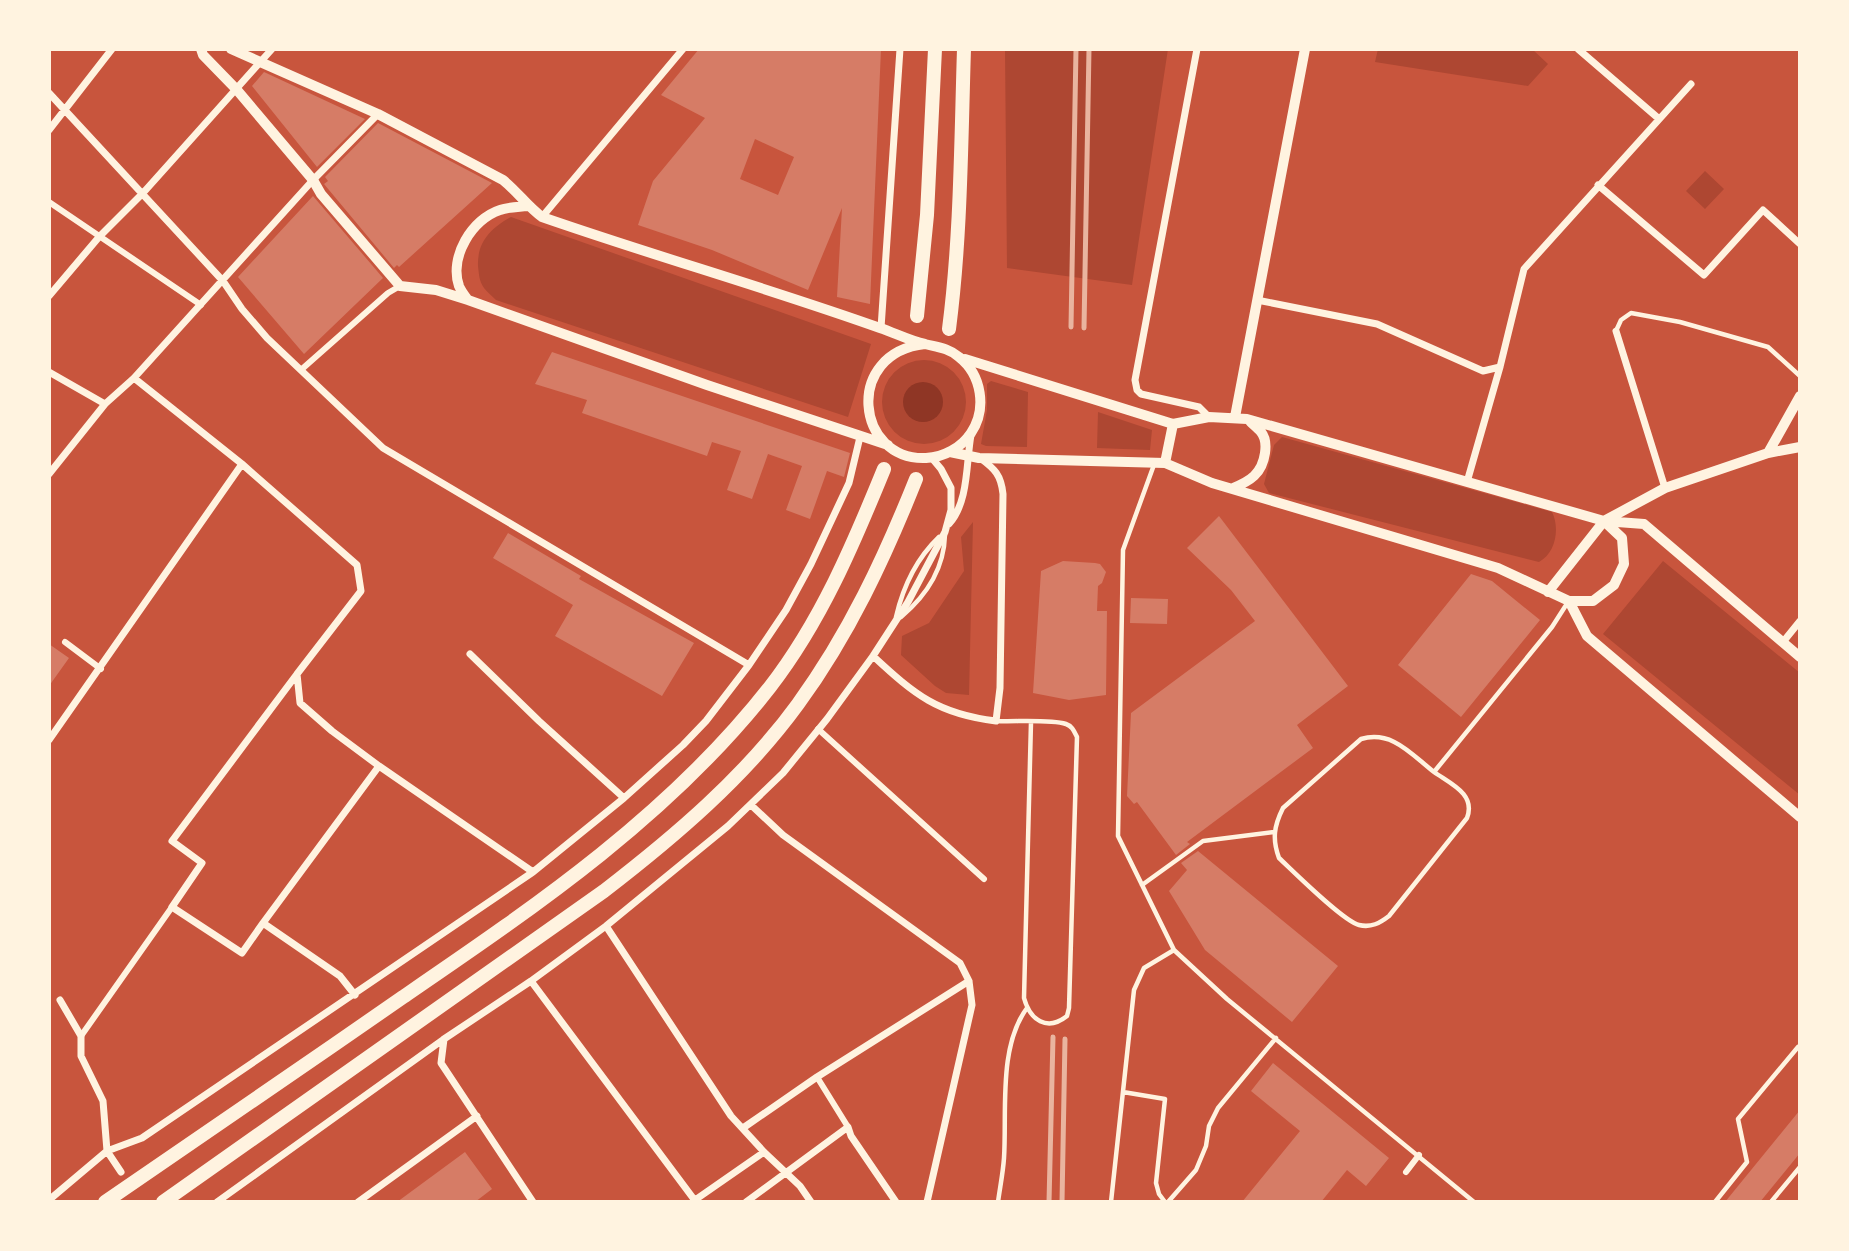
<svg xmlns="http://www.w3.org/2000/svg" width="1849" height="1251" viewBox="0 0 1849 1251" font-family="Raleway,sans-serif">
<style>
.green{fill:#ae4732}
.water{fill:#8f3625}
.building{fill:#d67c66;fill-rule:evenodd}
.lines{fill:none;stroke-linecap:round;stroke-linejoin:round}
.service{stroke:#fff3e0;stroke-width:4.5}
.pedestrian{stroke:#fff3e0;stroke-width:6}
.minor{stroke:#fff3e0;stroke-width:7}
.tertiary{stroke:#fff3e0;stroke-width:10}
.motorway{stroke:#fff3e0;stroke-width:14}
.rail{stroke:#e9b49f;stroke-width:5}
</style>
<rect width="100%" height="100%" fill="#c8553d"/>
<path class="green" d="M 1005,49 L 1168,49 L 1132,285 L 1007,268 Z
M 1378,49 L 1532,49 L 1548,64 L 1528,86 L 1375,62 Z
M 1705,171 L 1724,189 L 1705,209 L 1686,191 Z
M 511,217 L 871,344 L 848,417 L 496,300 C 492,296 487,292 484,288 C 479,281 479,274 478,266 C 477,242 491,228 511,217 Z
M882 402a42 42 0 1 1 84 0a42 42 0 1 1-84 0Z
M 991,381 L 1028,392 L 1027,447 L 986,446 L 981,444 L 987,410 L 987,384 Z
M 1098,412 L 1152,430 L 1150,450 L 1097,448 Z
M 1282,437 L 1552,512 C 1560,528 1556,553 1539,562 L 1269,493 L 1264,484 L 1274,445 Z
M 973,522 L 969,695 L 946,693 L 935,686 L 901,655 L 902,636 L 929,623 L 964,571 L 961,537 Z
M 1663,561 L 1800,673 L 1800,795 L 1603,634 Z"/>
<path class="water" d="M903 402a20 20 0 1 1 40 0a20 20 0 1 1-40 0Z"/>
<path class="building" d="M 699,49 L 881,49 L 870,304 L 837,297 L 842,208 L 808,290 L 712,250 L 638,225 L 653,181 L 705,118 L 661,95 ZM 755,139 L 794,157 L 778,195 L 740,179 Z
M 264,72 L 365,119 L 317,167 L 252,86 Z
M 378,123 L 492,183 L 399,267 L 397,265 L 394,268 L 324,184 L 328,181 L 325,177 Z
M 313,196 L 383,278 L 304,354 L 238,277 Z
M 552,352 L 850,453 L 844,477 L 827,471 L 810,519 L 786,510 L 802,466 L 768,454 L 752,499 L 727,490 L 741,451 L 712,442 L 707,456 L 582,413 L 587,400 L 535,384 Z
M 1219,516 L 1348,686 L 1297,725 L 1313,748 L 1187,842 L 1190,844 L 1176,855 L 1137,802 L 1134,804 L 1127,796 L 1131,713 L 1255,621 L 1231,590 L 1187,548 Z
M 508,533 L 581,576 L 579,579 L 694,643 L 662,696 L 555,636 L 573,605 L 493,558 Z
M 1063,561 L 1095,563 L 1100,564 L 1106,572 L 1102,583 L 1098,586 L 1097,611 L 1107,611 L 1106,695 L 1069,700 L 1033,693 L 1041,571 Z
M 1471,574 L 1492,581 L 1540,620 L 1461,717 L 1398,665 Z
M 1131,598 L 1168,599 L 1167,624 L 1130,623 Z
M 49,644 L 69,658 L 49,686 Z
M 1198,851 L 1338,966 L 1292,1022 L 1205,950 L 1169,891 L 1187,870 L 1181,863 Z
M 1273,1063 L 1389,1158 L 1366,1186 L 1347,1170 L 1321,1202 L 1242,1202 L 1300,1131 L 1251,1091 Z
M 1800,1110 L 1800,1153 L 1760,1202 L 1725,1202 Z
M 465,1152 L 492,1189 L 475,1202 L 397,1202 Z"/>
<g class="lines">
<path class="service" d="M 1616,331 L 1621,320 L 1631,313 L 1680,322 L 1768,347 L 1800,376
M 1155,462 L 1123,550 L 1118,836 L 1174,950 L 1227,999 L 1474,1202
M 896,617 C 903,587 916,559 939,537
M 901,617 C 926,596 944,568 945,535
M 996,721 C 1014,722 1050,719 1066,724 C 1072,726 1074,731 1077,737 L 1069,1008 L 1067,1016 C 1047,1032 1030,1020 1024,998 L 1031,722
M 1434,772 C 1451,784 1476,794 1467,818 L 1389,916 C 1380,923 1371,928 1359,925 C 1343,921 1294,872 1279,858 C 1272,839 1274,826 1283,808 L 1361,739 C 1392,730 1411,754 1434,772 L 1552,627 L 1568,602
M 1142,885 L 1203,841 L 1274,832
M 1123,1092 L 1165,1099 L 1156,1183 L 1159,1194 L 1165,1202
M 998,1202 C 1000,1187 1003,1173 1004,1158 C 1007,1112 998,1047 1027,1008
M 1111,1202 L 1134,990 L 1144,968 L 1174,950
M 1168,1202 L 1196,1170 L 1206,1146 L 1209,1126 L 1218,1108 L 1276,1038
M 1715,1202 L 1747,1162 L 1738,1119 L 1798,1047 L 1800,1049
M 1771,1202 L 1800,1167"/>
<path class="pedestrian" d="M 49,202 L 201,305
M 302,369 L 388,293 L 400,286
M 65,642 L 101,669
M 818,729 L 984,879
M 81,1036 L 172,907
M 817,1077 L 848,1127
M 1406,1172 L 1419,1155"/>
<path class="minor" d="M 1197,49 L 1135,380 L 1137,390 L 1141,394 L 1199,407 L 1209,417
M 1578,49 L 1658,118
M 49,93 L 223,281 L 242,309 L 267,338 L 383,448 L 749,665
M 49,130 L 112,49
M 1598,185 L 1704,275 L 1763,210 L 1800,244
M 542,217 L 683,49
M 49,296 L 99,237 L 143,193 L 272,49
M 1257,300 L 1377,324 L 1483,371 L 1500,367
M 881,328 L 900,49
M 1616,331 L 1665,488
M 49,372 L 105,404
M 134,378 L 242,464 L 357,565 L 361,591 L 297,674
M 49,474 L 105,404 L 134,378 L 313,180 L 378,114
M 1467,482 L 1500,367 L 1524,269 L 1691,84
M 949,524 C 969,502 966,462 971,435
M 1783,642 L 1800,621
M 470,654 L 539,721 L 624,798
M 873,656 C 915,695 938,714 996,721 L 1000,688 L 1003,494 C 1001,475 995,469 980,458
M 49,740 L 242,464
M 751,805 L 783,835 L 960,963 L 969,981 L 972,1005 L 927,1202
M 263,923 L 242,953 L 172,907 L 202,863 L 172,841 L 297,674 L 300,703 L 332,731 L 379,766 L 533,872
M 606,926 L 731,1116 L 764,1152 L 800,1186 L 811,1202
M 531,981 L 696,1202
M 355,995 L 340,976 L 263,923 L 379,766
M 60,1000 L 81,1036 L 81,1056 L 103,1101 L 107,1151 L 121,1172
M 444,1039 L 441,1063 L 533,1202
M 743,1128 L 817,1077 L 969,981
M 49,1200 L 107,1151 L 142,1138 L 533,872 L 624,798 L 683,745 L 706,721 L 749,665 L 786,610 L 811,564 L 849,483 L 860,437
M 695,1200 L 764,1152
M 217,1202 L 444,1039 L 531,981 L 606,926 L 728,826 L 783,773 L 827,719 L 873,656 L 908,602 L 945,532 L 951,510 L 951,488 L 941,469 L 931,457
M 358,1202 L 477,1116
M 746,1202 L 848,1127 L 851,1136 L 896,1202"/>
<path class="tertiary" d="M 201,49 L 203,55 L 237,90 L 313,180 L 321,194 L 400,286 L 436,290 L 468,300 L 707,385 L 888,445
M 231,49 L 378,114 L 503,180 C 518,192 527,206 542,217 C 654,256 768,288 880,328 C 895,333 910,341 925,344 C 937,347 949,348 959,357 C 982,375 987,409 971,433 C 961,448 944,457 926,458 C 856,461 843,353 925,344
M 468,300 C 465,296 461,291 459,286 C 449,257 472,219 500,210 C 508,207 519,207 527,206
M 965,359 L 1173,424 L 1209,417 L 1247,419 L 1604,521 L 1644,524 L 1800,657
M 1235,417 L 1305,49
M 950,452 L 979,458 L 1165,463 L 1212,483 L 1498,568 L 1569,601 L 1593,601 L 1614,585 L 1624,564 L 1622,538 L 1604,521
M 1768,453 L 1800,396
M 1165,463 L 1173,424
M 1233,488 C 1250,481 1262,474 1265,453 C 1266,446 1266,438 1261,432 C 1258,428 1252,424 1249,420
M 1548,592 L 1604,521 L 1665,488 L 1768,453 L 1800,447
M 1569,601 L 1587,636 L 1800,817"/>
<path class="motorway" d="M 917,316 L 927,215 L 935,49
M 949,329 C 961,236 961,142 964,49
M 105,1202 C 204,1134 304,1066 403,997 C 536,906 670,815 770,687 C 821,621 853,545 884,469
M 163,1202 L 604,891 C 674,837 745,777 798,704 C 849,634 884,559 916,479"/>
<path class="rail" d="M 1071,327 L 1076,49
M 1084,328 L 1089,49
M 1049,1202 L 1053,1037
M 1062,1202 L 1065,1039"/>
</g>
<rect width="1849" height="1251" fill="none" stroke="#fff3e0" stroke-width="102"/>
</svg>
